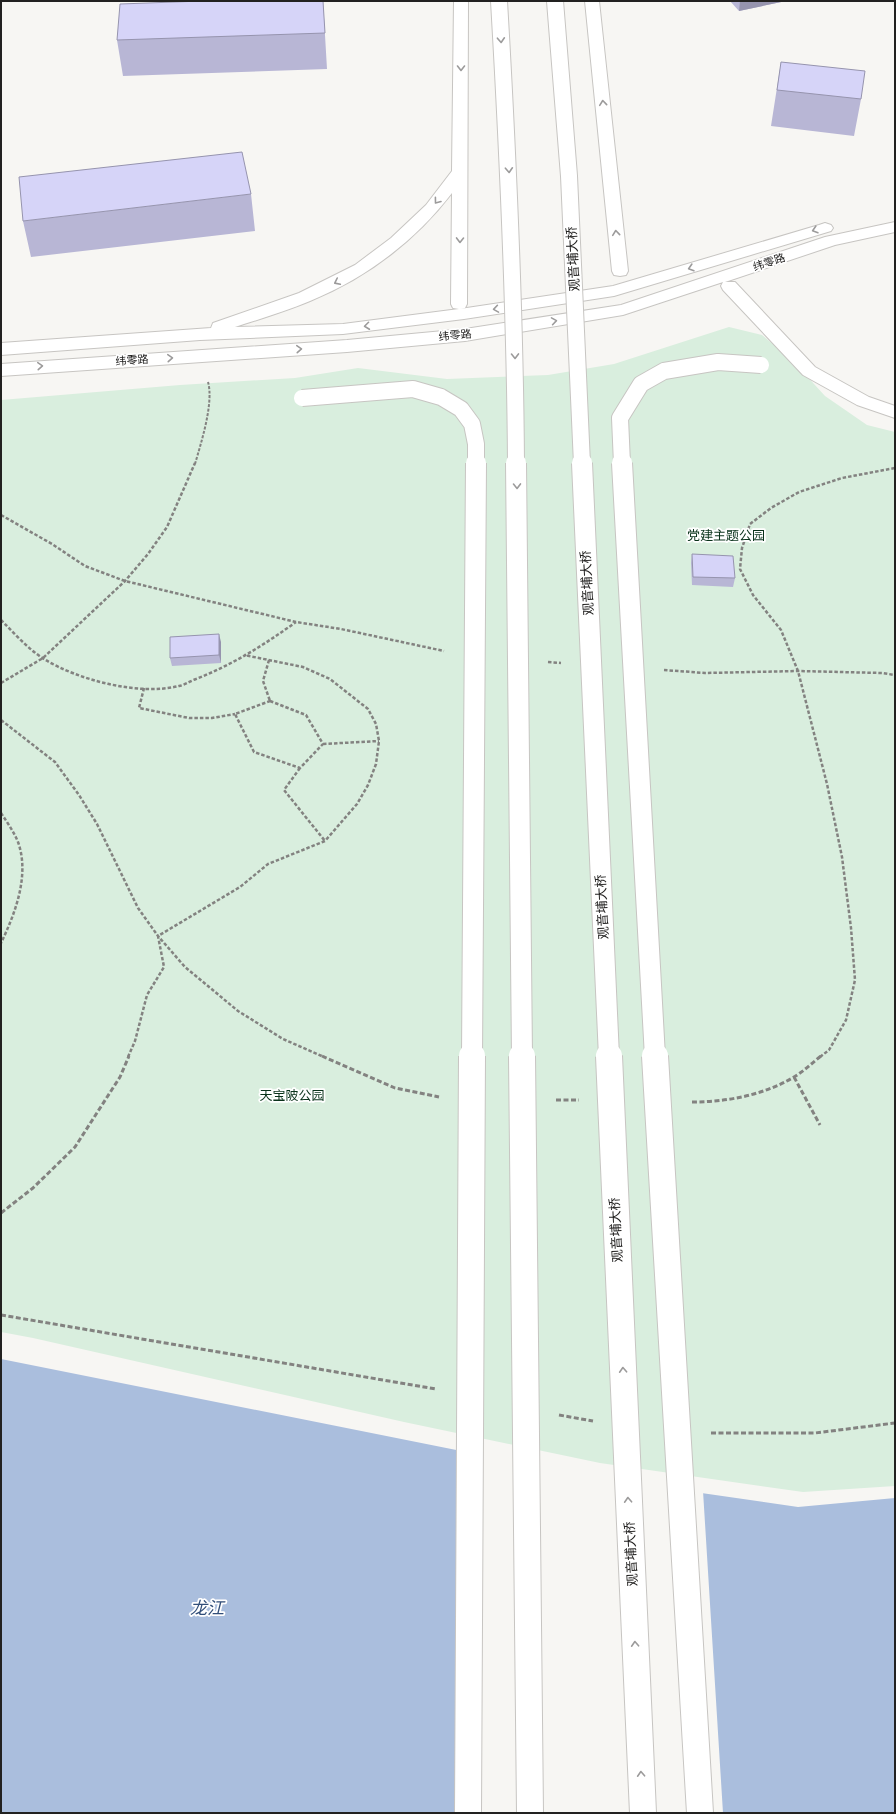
<svg xmlns="http://www.w3.org/2000/svg" width="896" height="1814" viewBox="0 0 896 1814" font-family="Poppins,'Noto Sans SC',sans-serif">
<style>
.green{fill:#d9eede}
.water{fill:#aabedd}
.pier{fill:#f7f6f3}
.lines{fill:none;stroke-linecap:round;stroke-linejoin:round}
.minor-casing{stroke:#c7c5c2;stroke-width:2}
.path-far2{stroke:#838280;stroke-width:2;stroke-dasharray:3 1.5;stroke-linecap:butt}
.path-far1{stroke:#838280;stroke-width:2.5;stroke-dasharray:3.5 2;stroke-linecap:butt}
.path{stroke:#838280;stroke-width:3;stroke-dasharray:5 2.5;stroke-linecap:butt}
.minor{fill:#fff;fill-rule:evenodd}
.minor-bridge-far2-casing{stroke:#c7c5c2;stroke-width:18;stroke-linecap:butt}
.minor-bridge-far1-casing{stroke:#c7c5c2;stroke-width:22;stroke-linecap:butt}
.minor-bridge-casing{stroke:#c7c5c2;stroke-width:28;stroke-linecap:butt}
.major-bridge-far2-casing{stroke:#c7c5c2;stroke-width:18;stroke-linecap:butt}
.major-bridge-far1-casing{stroke:#c7c5c2;stroke-width:22;stroke-linecap:butt}
.major-bridge-casing{stroke:#c7c5c2;stroke-width:28;stroke-linecap:butt}
.minor-bridge-far2{stroke:#fff;stroke-width:16}
.minor-bridge-far1{stroke:#fff;stroke-width:20}
.minor-bridge{stroke:#fff;stroke-width:26}
.major-bridge-far2{stroke:#fff;stroke-width:16}
.major-bridge-far1{stroke:#fff;stroke-width:20}
.major-bridge{stroke:#fff;stroke-width:26}
.wall{fill:#b8b6d5}
.shaded-wall{fill:#9694ae}
.building{fill:#d6d4f8;stroke:#9694ae}
.oneway{stroke:#9c9b9b}
.labels{text-anchor:middle;dominant-baseline:central;stroke-width:3.5;stroke-linejoin:round;paint-order:stroke}
.far-street-label{font-size:11px;fill:#222120;stroke:#fff}
.street-label{font-size:13px;fill:#222120;stroke:#fff}
.park-label{font-size:13px;fill:#09321a;stroke:#fff}
.near-water-label{font-size:17px;font-style:italic;fill:#314e79;stroke:#fff}
</style>
<rect width="100%" height="100%" fill="#f7f6f3"/>
<path class="green" d="M 729,327 L 762,335 L 793,361 L 825,396 L 867,425 L 895,432 L 895,1486 L 803,1492 L 600,1463 L 404,1422 L 33,1338 L 1,1332 L 1,400 L 180,385 L 295,378 L 358,368 L 447,379 L 548,375 L 614,364 Z"/>
<path class="water" d="M 1,1359 L 597,1478 L 798,1507 L 895,1498 L 895,1813 L 1,1813 Z"/>
<path class="pier" d="M 466,1449 L 598,1476 L 703,1491 L 723,1813 L 462,1813 Z"/>
<g class="lines">
<defs>
<path id="minor" d="M 454,1 L 468,1 L 467,304 L 465,308 L 460,309 L 613,286 L 819,225 L 825,223 L 831,225 L 833,228 L 831,231 L 614,296 L 464,319 L 343,334 L 200,340 L 1,355 L 1,343 L 211,328 L 213,323 L 299,293 L 355,265 L 391,238 L 426,205 L 452,171 ZM 452,193 L 451,304 L 453,308 L 459,309 L 343,324 L 235,327 C 260,319 286,311 310,301 C 366,278 415,241 452,193 Z
M 585,1 L 599,1 L 628,271 L 626,275 L 620,276 L 614,275 L 612,271 Z
M 895,222 L 895,232 L 835,245 L 725,282 L 735,282 L 815,367 L 869,397 L 895,406 L 895,418 L 857,405 L 803,375 L 723,290 L 721,286 L 723,282 L 623,315 L 465,341 L 347,352 L 1,376 L 1,364 L 347,340 L 465,329 L 621,305 L 825,237 Z"/>
</defs>
<use href="#minor" class="minor-casing"/>
<path class="path-far2" d="M 195,464 C 201,443 214,403 208,382"/>
<path class="path-far1" d="M 1,515 L 52,544 L 85,566 L 125,581 L 296,622 L 341,629 L 444,651
M 1,620 C 14,633 28,649 44,659 C 78,680 139,696 179,686 C 185,685 190,681 196,679 C 232,665 264,645 296,622
M 269,660 L 263,681 L 270,701
M 548,662 L 561,663
M 664,670 L 705,673 L 798,671 L 882,673 L 895,675
M 1,683 L 43,658 L 125,581 L 148,554 L 167,527 L 195,463
M 144,688 L 139,708 L 189,718 L 212,718 L 235,714
M 270,701 L 306,715 L 323,744 L 300,768 L 254,752 L 235,714 Z
M 1,720 L 55,762 L 79,795 L 97,824 L 138,908 L 158,936 L 185,967 L 238,1011 L 283,1039 L 324,1057
M 323,744 L 379,741
M 300,768 L 284,790 L 325,841
M 1,813 C 7,822 14,832 18,842 C 30,875 15,914 1,943
M 128,1057 L 135,1041 L 147,995 L 164,967 L 158,936 L 240,887 L 268,864 L 325,841 L 357,804 L 368,785 L 376,764 L 379,741 L 376,724 L 368,709 L 330,679 L 303,667 L 244,655
M 820,1057 L 829,1050 L 846,1020 L 855,980 L 851,928 L 842,857 L 827,784 L 798,671 L 781,630 L 753,595 L 740,569 L 742,548 L 750,524 L 771,508 L 799,492 L 842,478 L 895,468"/>
<path class="path" d="M 322,1056 L 395,1088 L 439,1097
M 794,1077 L 820,1125
M 556,1100 L 579,1100
M 692,1102 C 727,1102 764,1095 794,1077 C 804,1071 812,1063 821,1056
M 1,1213 L 33,1188 L 75,1147 L 120,1077 L 129,1056
M 1,1315 L 436,1389
M 559,1415 L 593,1421
M 711,1433 L 815,1433 L 895,1423"/>
<use href="#minor" class="minor"/>
<defs>
<path id="minor-bridge-far2" d="M 302,398 L 413,389 L 441,397 L 461,409 L 472,424 L 476,444 L 476,464
M 622,464 L 620,418 L 641,384 L 664,371 L 718,362 L 761,365"/>
<path id="minor-bridge-far1" d="M 622,463 L 655,1057
M 472,1057 L 476,463"/>
<path id="minor-bridge" d="M 655,1056 L 700,1813
M 468,1813 L 472,1056"/>
<path id="major-bridge-far2" d="M 499,1 C 508,155 515,310 516,464
M 555,1 L 569,176 L 582,464"/>
<path id="major-bridge-far1" d="M 516,463 L 522,1057
M 582,463 L 609,1057"/>
<path id="major-bridge" d="M 522,1056 L 530,1813
M 609,1056 L 643,1813"/>
</defs>
<use href="#minor-bridge-far2" class="minor-bridge-far2-casing"/>
<use href="#minor-bridge-far1" class="minor-bridge-far1-casing"/>
<use href="#minor-bridge" class="minor-bridge-casing"/>
<use href="#major-bridge-far2" class="major-bridge-far2-casing"/>
<use href="#major-bridge-far1" class="major-bridge-far1-casing"/>
<use href="#major-bridge" class="major-bridge-casing"/>
<use href="#minor-bridge-far2" class="minor-bridge-far2"/>
<use href="#minor-bridge-far1" class="minor-bridge-far1"/>
<use href="#minor-bridge" class="minor-bridge"/>
<use href="#major-bridge-far2" class="major-bridge-far2"/>
<use href="#major-bridge-far1" class="major-bridge-far1"/>
<use href="#major-bridge" class="major-bridge"/>
</g>
<path class="wall" d="M 323,1 L 327,69 L 123,76 L 117,40 Z
M 730,1 L 786,1 L 739,11 Z
M 781,62 L 861,99 L 854,136 L 771,126 Z
M 251,194 L 255,231 L 31,257 L 23,221 Z
M 692,554 L 735,578 L 733,587 L 692,585 L 691,563 Z
M 221,642 L 221,663 L 172,666 L 170,658 Z"/>
<path class="shaded-wall" d="M 740,1 L 786,1 L 739,11 Z
M 219,634 L 221,642 L 221,663 L 219,655 Z"/>
<path class="building" d="M 202,1 L 323,1 L 325,33 L 117,40 L 120,4 Z
M 781,62 L 865,71 L 861,99 L 777,90 Z
M 242,152 L 251,194 L 23,221 L 19,177 Z
M 692,554 L 733,556 L 735,578 L 693,577 Z
M 219,634 L 219,655 L 170,658 L 170,637 Z"/>
<defs><path id="oneway-chevron" d="M-2-3.5L2.5 0L-2 3.5" fill="none" stroke-width="1.6" stroke-linecap="round" stroke-linejoin="round"/></defs>
<g class="oneway">
<use href="#oneway-chevron" transform="translate(501 40) rotate(87)"/>
<use href="#oneway-chevron" transform="translate(461 68) rotate(90)"/>
<use href="#oneway-chevron" transform="translate(603 103) rotate(-96)"/>
<use href="#oneway-chevron" transform="translate(509 170) rotate(87)"/>
<use href="#oneway-chevron" transform="translate(437 201) rotate(127)"/>
<use href="#oneway-chevron" transform="translate(815 230) rotate(163)"/>
<use href="#oneway-chevron" transform="translate(616 233) rotate(-96)"/>
<use href="#oneway-chevron" transform="translate(460 240) rotate(91)"/>
<use href="#oneway-chevron" transform="translate(691 268) rotate(163)"/>
<use href="#oneway-chevron" transform="translate(337 282) rotate(154)"/>
<use href="#oneway-chevron" transform="translate(496 309) rotate(171)"/>
<use href="#oneway-chevron" transform="translate(554 321) rotate(-9)"/>
<use href="#oneway-chevron" transform="translate(367 326) rotate(173)"/>
<use href="#oneway-chevron" transform="translate(299 349) rotate(-4)"/>
<use href="#oneway-chevron" transform="translate(515 356) rotate(89)"/>
<use href="#oneway-chevron" transform="translate(170 358) rotate(-4)"/>
<use href="#oneway-chevron" transform="translate(40 366) rotate(-4)"/>
<use href="#oneway-chevron" transform="translate(517 486) rotate(89)"/>
<use href="#oneway-chevron" transform="translate(623 1370) rotate(-93)"/>
<use href="#oneway-chevron" transform="translate(628 1500) rotate(-93)"/>
<use href="#oneway-chevron" transform="translate(635 1644) rotate(-93)"/>
<use href="#oneway-chevron" transform="translate(641 1774) rotate(-93)"/>
</g>
<g class="labels">
<g class="far-street-label">
<text transform="translate(769 262) rotate(-18)">纬零路</text>
<text transform="translate(455 335) rotate(-6)">纬零路</text>
<text transform="translate(132 360) rotate(-4)">纬零路</text>
</g>
<g class="street-label">
<text transform="translate(573 259) rotate(-93)">观音埔大桥</text>
<text transform="translate(587 583) rotate(-93)">观音埔大桥</text>
<text transform="translate(602 907) rotate(-93)">观音埔大桥</text>
<text transform="translate(616 1230) rotate(-93)">观音埔大桥</text>
<text transform="translate(631 1554) rotate(-93)">观音埔大桥</text>
</g>
<g class="park-label">
<text x="726" y="535">党建主题公园</text>
<text x="292" y="1095">天宝陂公园</text>
</g>
<g class="near-water-label">
<text x="207" y="1608">龙江</text>
</g>
</g>
<rect width="896" height="1814" fill="none" stroke="#222120" stroke-width="4"/>
</svg>
